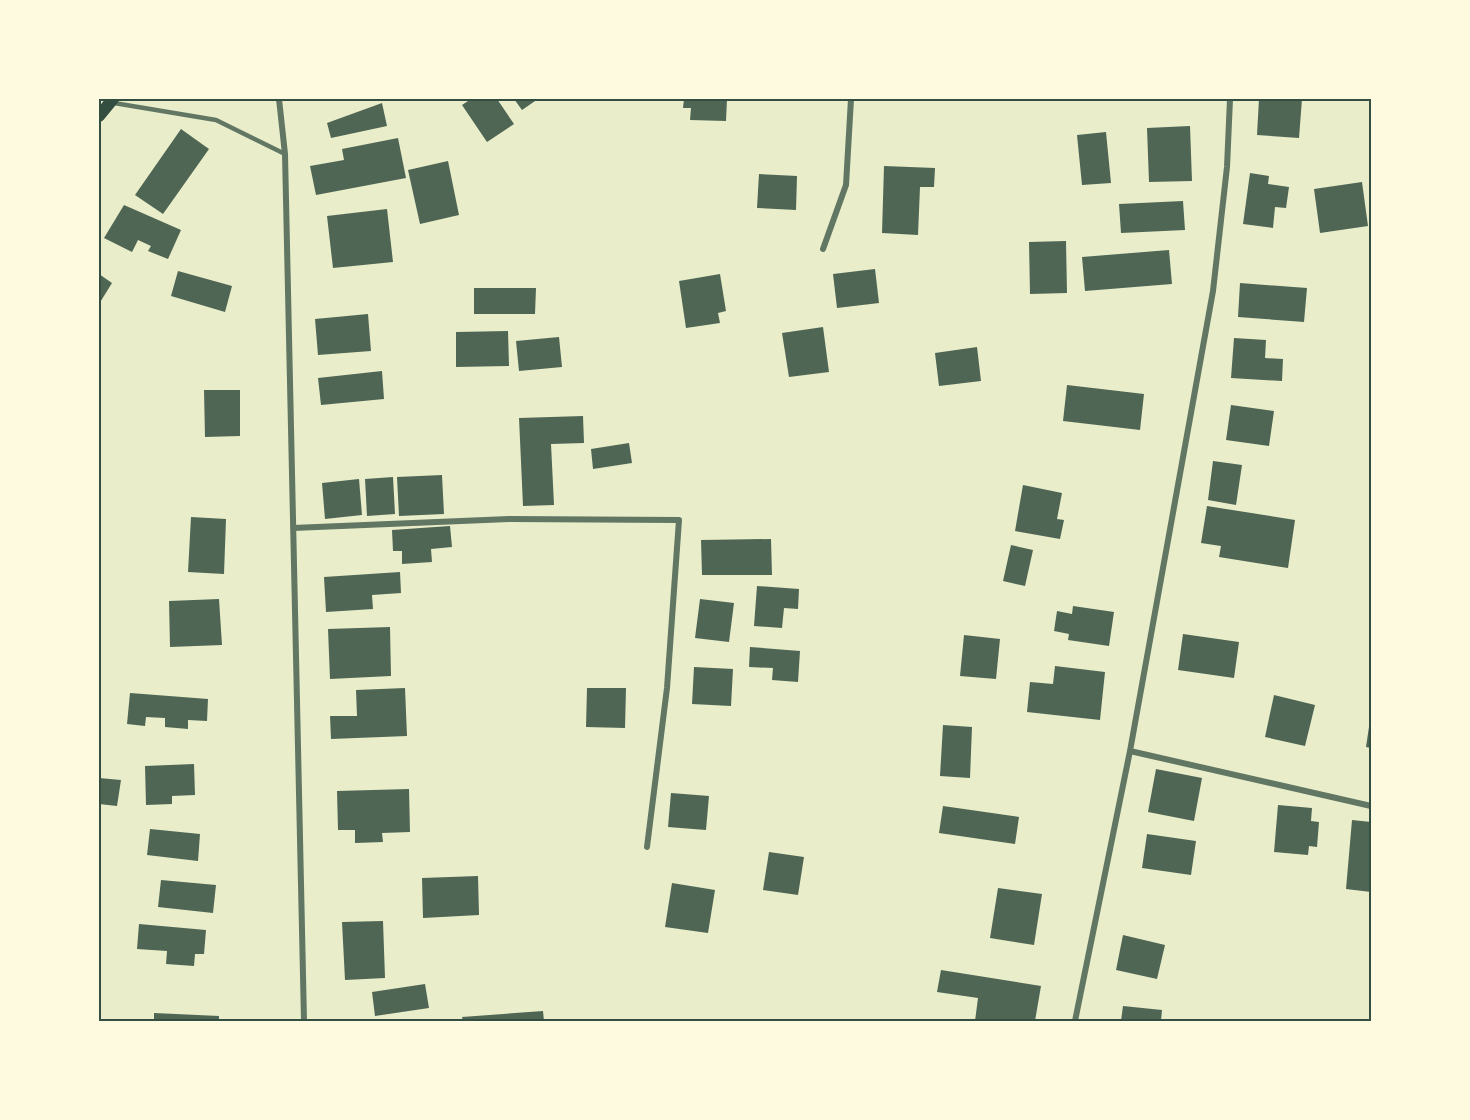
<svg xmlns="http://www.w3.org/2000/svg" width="1470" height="1120" viewBox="0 0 1470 1120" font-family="Rubik,sans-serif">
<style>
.building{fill:#4f6655}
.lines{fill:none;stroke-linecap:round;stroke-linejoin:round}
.service{stroke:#617663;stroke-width:4.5}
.minor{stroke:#617663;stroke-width:6}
.secondary{stroke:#344e41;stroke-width:12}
.neatline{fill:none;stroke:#344e41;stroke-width:2}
</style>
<rect width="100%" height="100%" fill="#e9edc9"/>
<path class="building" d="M 471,99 L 497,99 L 514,124 L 487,142 L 462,105 Z
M 514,99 L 538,99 L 522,110 Z
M 684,99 L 727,99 L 726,121 L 690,120 L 691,108 L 683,108 Z
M 1259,99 L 1302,99 L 1299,138 L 1257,135 Z
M 382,103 L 387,126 L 331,138 L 327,123 Z
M 1190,126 L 1192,181 L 1149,182 L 1147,128 Z
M 181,129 L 209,149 L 163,214 L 135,195 Z
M 1106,132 L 1111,183 L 1082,185 L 1077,135 Z
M 398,138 L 406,178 L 316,195 L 310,166 L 344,160 L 342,149 Z
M 448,161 L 459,215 L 420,224 L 408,170 Z
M 884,166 L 935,168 L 934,187 L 920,187 L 918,235 L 882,233 Z
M 1250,173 L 1269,176 L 1268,184 L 1289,187 L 1286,208 L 1275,207 L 1273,228 L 1243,224 Z
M 759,174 L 797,176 L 796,210 L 757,208 Z
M 1362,182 L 1368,226 L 1320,233 L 1314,189 Z
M 1183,201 L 1185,230 L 1121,233 L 1119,204 Z
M 124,205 L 181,230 L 168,259 L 148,251 L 151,246 L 138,240 L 132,252 L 104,238 Z
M 387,209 L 393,262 L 333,268 L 327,216 Z
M 1066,241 L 1067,293 L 1030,294 L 1029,242 Z
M 1169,250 L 1172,284 L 1085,291 L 1082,257 Z
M 875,269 L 879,303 L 837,308 L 833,274 Z
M 178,271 L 232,286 L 225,312 L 171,296 Z
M 99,274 L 112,283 L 99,304 Z
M 720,274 L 726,311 L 718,313 L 720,323 L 686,328 L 679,281 Z
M 1240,283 L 1307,288 L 1304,322 L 1238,317 Z
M 474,288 L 536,288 L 535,314 L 474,314 Z
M 368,314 L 371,351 L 318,355 L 315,319 Z
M 823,327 L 829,372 L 789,377 L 782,333 Z
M 508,331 L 509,366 L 456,367 L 456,332 Z
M 559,337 L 562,367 L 519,371 L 516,341 Z
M 1234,338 L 1266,340 L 1265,358 L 1283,359 L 1282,381 L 1231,378 Z
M 977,347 L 981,381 L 939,386 L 935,353 Z
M 382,371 L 384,399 L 321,405 L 318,378 Z
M 1067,385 L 1144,394 L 1140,430 L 1063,421 Z
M 204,390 L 240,390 L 240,436 L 205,437 Z
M 1231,405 L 1274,411 L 1269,446 L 1226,440 Z
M 583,416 L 584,443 L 551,444 L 554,505 L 523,506 L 519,418 Z
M 629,443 L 632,463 L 593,469 L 591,449 Z
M 1213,461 L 1242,465 L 1236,505 L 1208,500 Z
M 442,475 L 444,514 L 399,516 L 397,477 Z
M 393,477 L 395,514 L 367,516 L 365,479 Z
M 359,479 L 362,515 L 325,519 L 322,483 Z
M 1023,485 L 1062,493 L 1057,519 L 1064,520 L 1060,539 L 1015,531 Z
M 1207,506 L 1295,520 L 1288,568 L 1219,557 L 1221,546 L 1201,543 Z
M 191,517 L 226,519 L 224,574 L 188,572 Z
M 450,526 L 452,547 L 431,549 L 432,562 L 402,564 L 402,551 L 393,551 L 392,530 Z
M 771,539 L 772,575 L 702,575 L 701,540 Z
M 1011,545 L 1033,550 L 1025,586 L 1003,581 Z
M 400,572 L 401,593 L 372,595 L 373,609 L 326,612 L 324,577 Z
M 757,586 L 799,589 L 798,609 L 784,608 L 782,628 L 754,626 Z
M 219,599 L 222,645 L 170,647 L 169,601 Z
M 700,599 L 734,603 L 729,642 L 695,638 Z
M 1073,606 L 1114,612 L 1109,646 L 1068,640 L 1069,634 L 1054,631 L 1057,611 L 1072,614 Z
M 390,627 L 391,676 L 330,679 L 328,629 Z
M 1183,634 L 1239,642 L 1234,678 L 1178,670 Z
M 964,635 L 1000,639 L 996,679 L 960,676 Z
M 750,647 L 800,651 L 798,682 L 772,680 L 773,668 L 749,667 Z
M 1055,666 L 1105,672 L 1100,720 L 1027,712 L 1030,682 L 1053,684 Z
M 694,667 L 733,669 L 731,706 L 692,704 Z
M 405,688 L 407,736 L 331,739 L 330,716 L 357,716 L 356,690 Z
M 587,688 L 626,688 L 625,728 L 586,727 Z
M 130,693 L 208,699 L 207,721 L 188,720 L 188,729 L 165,727 L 165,718 L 146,717 L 145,726 L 127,724 Z
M 1274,695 L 1315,705 L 1305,746 L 1265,737 Z
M 1370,720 L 1371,720 L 1371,748 L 1366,747 Z
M 943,725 L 972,727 L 970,778 L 940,776 Z
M 194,764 L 195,795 L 172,796 L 172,804 L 146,805 L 145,766 Z
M 1156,769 L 1202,778 L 1194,821 L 1148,812 Z
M 99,778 L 121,780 L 117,806 L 99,804 Z
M 409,789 L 410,832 L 382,833 L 383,842 L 355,843 L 355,830 L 338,830 L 337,791 Z
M 671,793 L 709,796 L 706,830 L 668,827 Z
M 1278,805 L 1312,808 L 1311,821 L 1319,822 L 1317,847 L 1309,846 L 1308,855 L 1274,852 Z
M 943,806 L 1019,817 L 1015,844 L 939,833 Z
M 1352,820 L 1371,822 L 1371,892 L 1346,889 Z
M 150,829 L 200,834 L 198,861 L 147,855 Z
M 1147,834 L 1196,841 L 1191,875 L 1142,868 Z
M 769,852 L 804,857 L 798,895 L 763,890 Z
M 478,876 L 479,915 L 423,918 L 422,878 Z
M 161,880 L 216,885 L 213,913 L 158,907 Z
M 672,883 L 715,890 L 708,933 L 665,927 Z
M 998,888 L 1042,894 L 1034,945 L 990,938 Z
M 383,921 L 385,978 L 345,980 L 342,922 Z
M 139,924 L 206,930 L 204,954 L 195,954 L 194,966 L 166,964 L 167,951 L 137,949 Z
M 1123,935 L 1165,945 L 1157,979 L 1116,970 Z
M 941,970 L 1041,986 L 1035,1021 L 975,1021 L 978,998 L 937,992 Z
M 425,984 L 429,1008 L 375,1016 L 372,992 Z
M 1123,1006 L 1162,1010 L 1161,1021 L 1121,1021 Z
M 543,1011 L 544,1021 L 463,1021 L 462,1017 Z
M 154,1013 L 219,1016 L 219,1021 L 154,1021 Z"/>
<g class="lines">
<path class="service" d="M 114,103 L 216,120 L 285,154"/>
<path class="minor" d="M 279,99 L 285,154 L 304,1021
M 823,249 L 846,185 L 851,99
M 293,528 L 509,519 L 679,520 L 667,688 L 647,847
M 1130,751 L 1371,806
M 1075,1021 L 1130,751 L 1213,291 L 1227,167 L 1230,99"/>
<path class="secondary" d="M 99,116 L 113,99"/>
</g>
<rect width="1470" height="1120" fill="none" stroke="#fefae0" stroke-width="201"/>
<rect x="100" y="100" width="1270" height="920" class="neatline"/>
</svg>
